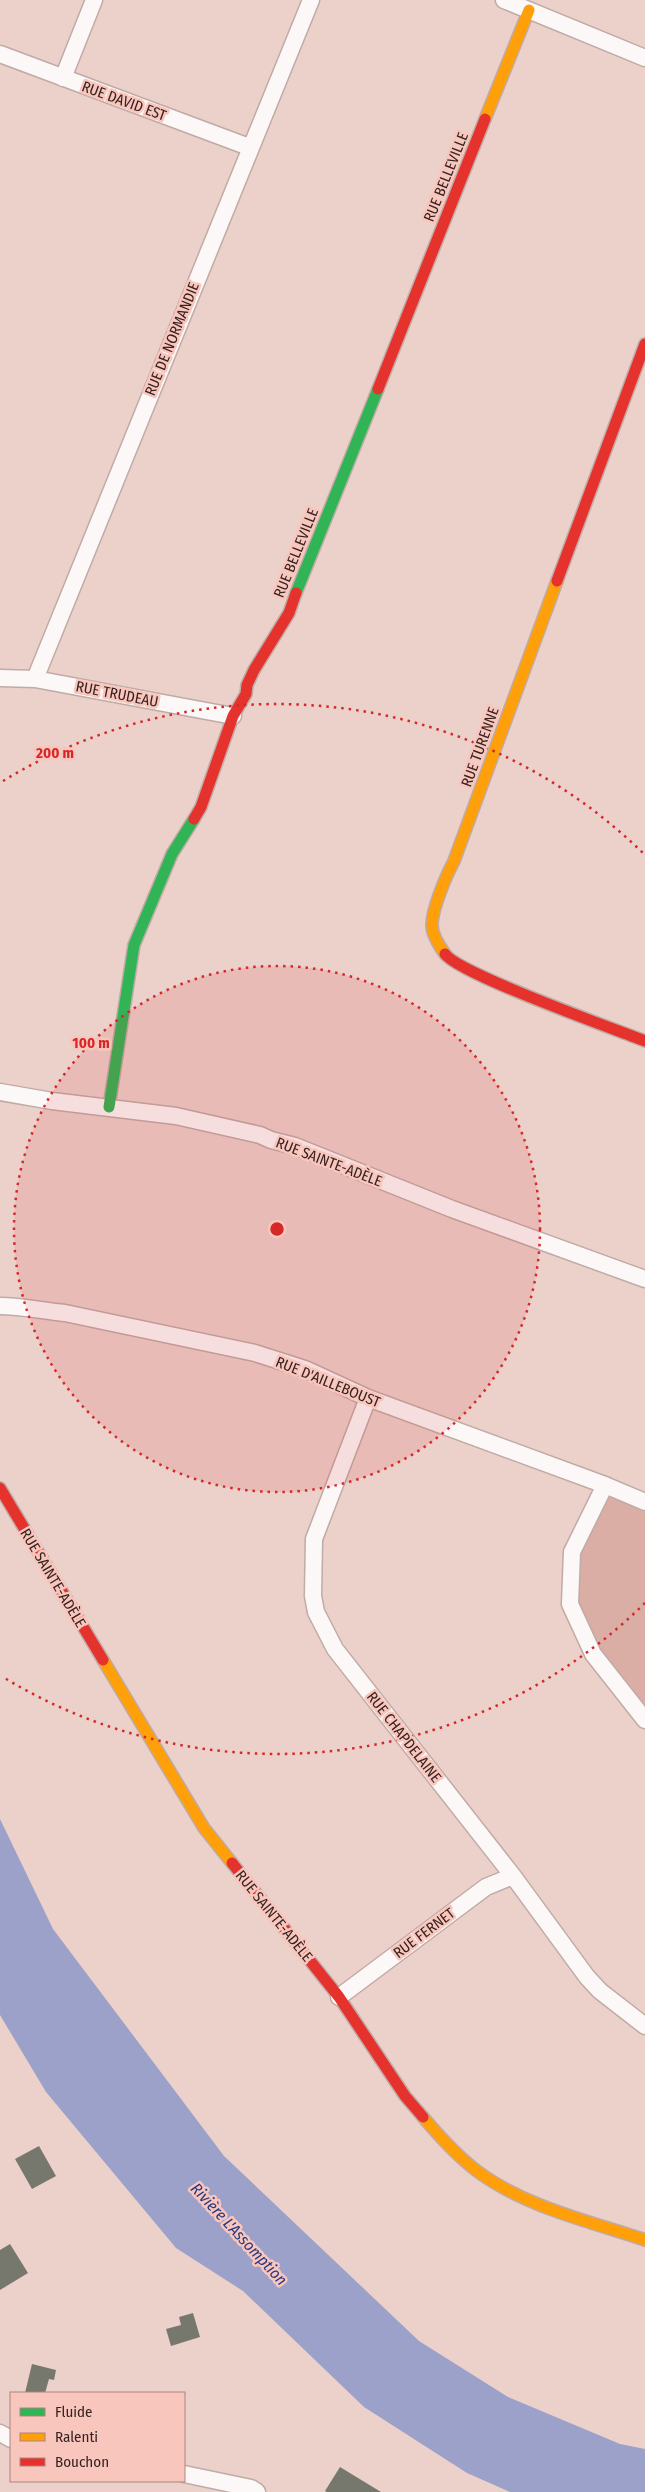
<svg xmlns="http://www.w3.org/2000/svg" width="645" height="2492" viewBox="0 0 645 2492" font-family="'Fira Sans Condensed',sans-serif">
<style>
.green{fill:#daada5}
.water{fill:#9ca1c9}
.building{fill:#77786d}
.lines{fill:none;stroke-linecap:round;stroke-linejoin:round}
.street-casing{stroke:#c0aba6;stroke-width:19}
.fast-casing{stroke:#c0aba6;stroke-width:14}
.slow-casing{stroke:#c0aba6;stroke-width:14}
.jam-casing{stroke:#c0aba6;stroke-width:14}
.street{stroke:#fcf8f7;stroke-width:16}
.fast{stroke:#30b455;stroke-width:11}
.slow{stroke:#ff9f0a;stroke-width:11}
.jam{stroke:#e5322d;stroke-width:11}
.ring{fill:none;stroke:#d62828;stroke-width:2.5;stroke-dasharray:2.5 5}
.labels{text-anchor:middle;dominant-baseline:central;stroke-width:5;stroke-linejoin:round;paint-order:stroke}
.street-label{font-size:15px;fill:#362320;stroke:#f9c6bd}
.water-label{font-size:16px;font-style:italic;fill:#27377f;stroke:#f9c6bd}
.centre{fill:#d62828;stroke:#f9c6bd;stroke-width:2.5}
.ring-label{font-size:15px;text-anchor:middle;font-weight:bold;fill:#d62828;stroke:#f9c6bd;stroke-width:5;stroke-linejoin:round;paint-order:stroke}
</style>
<rect width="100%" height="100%" fill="#ecd0ca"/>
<path class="green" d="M 605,1485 L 645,1502 L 645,1720 L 578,1626 L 572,1552 Z"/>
<path class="water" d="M 0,1819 L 53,1929 L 224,2156 L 419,2341 L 508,2397 L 620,2444 L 645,2449 L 645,2492 L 510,2492 L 467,2473 L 364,2407 L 243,2291 L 176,2248 L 46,2092 L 0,2015 Z"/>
<path class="building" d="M 39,2146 L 56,2176 L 32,2189 L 15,2159 Z
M 10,2244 L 28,2273 L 0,2290 L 0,2250 Z
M 193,2313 L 200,2337 L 171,2346 L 166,2329 L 181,2325 L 179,2317 Z
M 32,2364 L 56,2370 L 54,2380 L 49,2379 L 45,2393 L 25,2393 Z
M 340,2467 L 381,2492 L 327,2492 L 325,2491 Z"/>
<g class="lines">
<defs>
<path id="street" d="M 504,0 L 645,58
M 0,54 L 249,147
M 63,78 L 94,0
M 0,678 L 35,679 L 233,716
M 35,679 L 311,0
M 0,1092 L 52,1101 L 176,1116 L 260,1135 L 271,1140 L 295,1146 L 452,1209 L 645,1279
M 0,1306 C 22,1306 43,1311 65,1313 L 255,1353 L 305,1369 L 368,1398 L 605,1485 L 645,1502
M 368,1398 L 314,1539 L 313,1596 L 316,1612 L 335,1649 L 513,1876 L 587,1977 L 600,1991 L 645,2026
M 605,1485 L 572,1552 L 570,1604 L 593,1654 L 645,1720
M 339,1997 L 486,1887 L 513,1876
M 0,2433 L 11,2439
M 184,2474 L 251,2488 L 257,2492"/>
<path id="fast" d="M 296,593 L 378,389
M 109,1107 L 134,945 L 172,854 L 194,819"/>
<path id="slow" d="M 485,119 L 529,10
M 445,954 C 440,947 432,935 432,925 C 432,909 446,876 454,861 L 557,581
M 103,1660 L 204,1828 L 232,1863
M 423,2117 C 439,2136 457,2156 477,2171 C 525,2207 589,2221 645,2240"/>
<path id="jam" d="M 378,389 L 485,119
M 557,581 L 645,344
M 194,819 L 201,807 L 233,716 L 246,694 L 247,685 L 254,670 L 289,613 L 296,593
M 445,954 C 459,974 612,1028 645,1041
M 0,1488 L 103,1660
M 232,1863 L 339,1997 L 405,2096 L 423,2117"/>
</defs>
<use href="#street" class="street-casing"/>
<use href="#fast" class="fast-casing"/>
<use href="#slow" class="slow-casing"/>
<use href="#jam" class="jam-casing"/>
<use href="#street" class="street"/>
<use href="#fast" class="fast"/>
<use href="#slow" class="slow"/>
<use href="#jam" class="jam"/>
</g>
<circle cx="277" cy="1229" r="263" fill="#d62828" fill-opacity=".12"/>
<g class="ring">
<circle cx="277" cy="1229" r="263"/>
<path d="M645 1603A525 525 0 0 1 3 1677M3 781A525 525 0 0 1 645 855"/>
</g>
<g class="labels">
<g class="street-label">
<text transform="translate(124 101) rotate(20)">RUE DAVID EST</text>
<text transform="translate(446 177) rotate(-68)">RUE BELLEVILLE</text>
<text transform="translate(172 339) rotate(-68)">RUE DE NORMANDIE</text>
<text transform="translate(296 553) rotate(-68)">RUE BELLEVILLE</text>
<text transform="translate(117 694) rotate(11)">RUE TRUDEAU</text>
<text transform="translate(480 747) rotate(-70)">RUE TURENNE</text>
<text transform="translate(329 1162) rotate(21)">RUE SAINTE-ADÈLE</text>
<text transform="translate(328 1382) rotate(22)">RUE D'AILLEBOUST</text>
<text transform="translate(53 1578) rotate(59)">RUE SAINTE-ADÈLE</text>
<text transform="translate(404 1737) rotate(52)">RUE CHAPDELAINE</text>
<text transform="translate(274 1916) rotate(51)">RUE SAINTE-ADÈLE</text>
<text transform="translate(424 1933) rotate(-37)">RUE FERNET</text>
</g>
<g class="water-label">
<text transform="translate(239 2234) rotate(47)">Rivière L'Assomption</text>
</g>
</g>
<circle cx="277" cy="1229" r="8" class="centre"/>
<g class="ring-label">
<text x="55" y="758">200 m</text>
<text x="91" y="1048">100 m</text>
</g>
<rect x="10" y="2392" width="175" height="90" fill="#f9c6bd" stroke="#ab857e"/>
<rect x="20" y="2408" width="25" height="8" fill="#30b455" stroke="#ab857e"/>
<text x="55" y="2417" font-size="15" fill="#362320">Fluide</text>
<rect x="20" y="2433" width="25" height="8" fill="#ff9f0a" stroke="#ab857e"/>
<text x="55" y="2442" font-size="15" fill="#362320">Ralenti</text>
<rect x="20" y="2458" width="25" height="8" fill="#e5322d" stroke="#ab857e"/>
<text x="55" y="2467" font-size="15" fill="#362320">Bouchon</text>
</svg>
